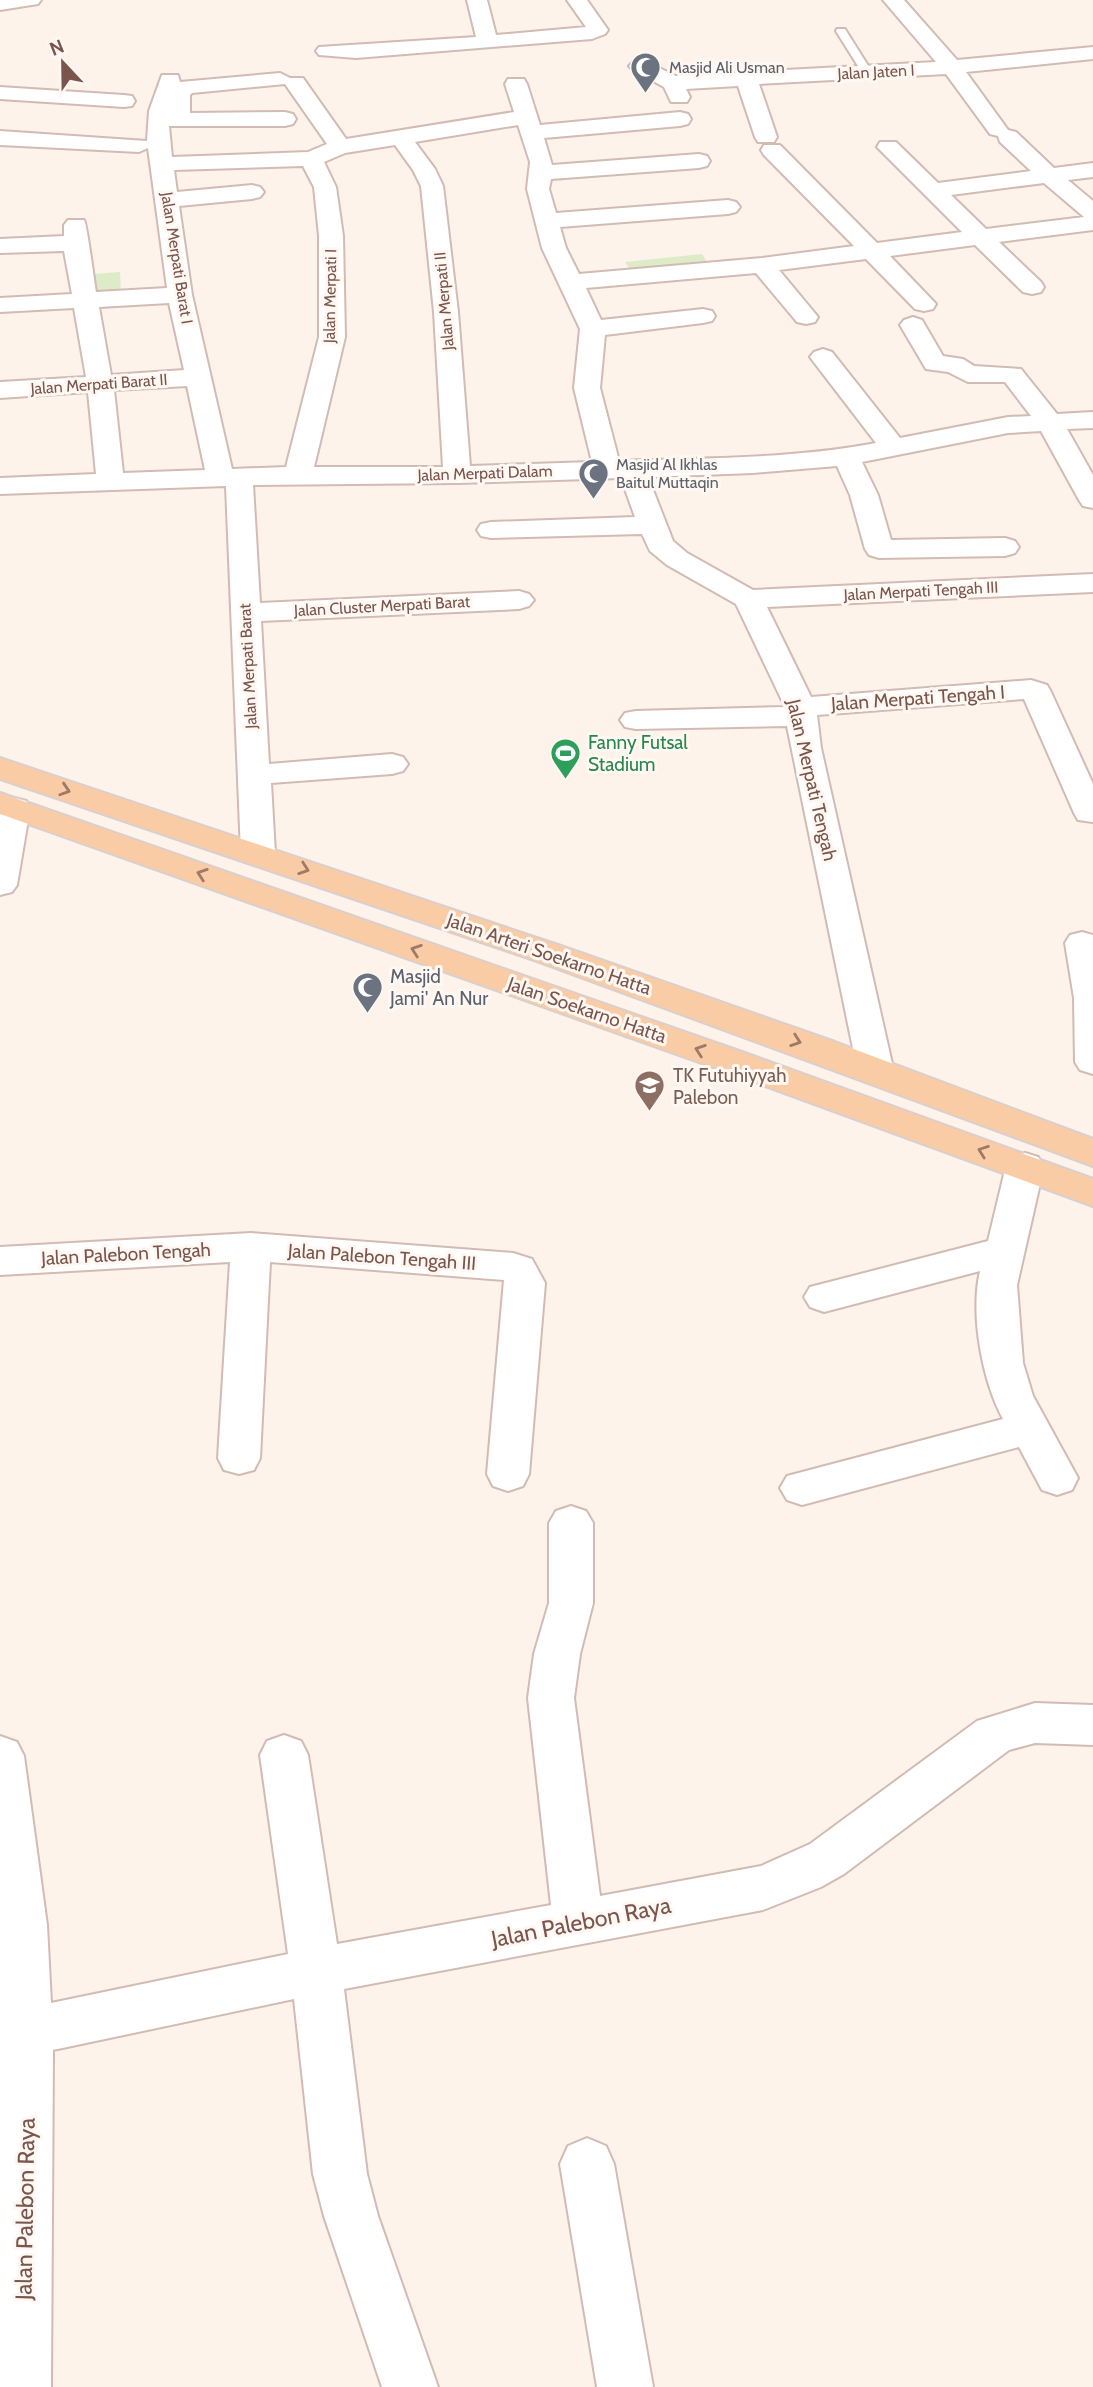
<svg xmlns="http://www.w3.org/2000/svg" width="1093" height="2387" viewBox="0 0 1093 2387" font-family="Cabin,sans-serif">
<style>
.green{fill:#ddebc9}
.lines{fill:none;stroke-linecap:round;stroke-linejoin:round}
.service-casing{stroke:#d2bbb3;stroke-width:4}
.minor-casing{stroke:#d2bbb3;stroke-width:4}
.primary-casing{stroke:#d9cfcd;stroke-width:4}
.service{fill:#fff;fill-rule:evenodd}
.minor{fill:#fff;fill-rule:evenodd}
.primary{fill:#facca5;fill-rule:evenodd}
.oneway{stroke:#a07967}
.labels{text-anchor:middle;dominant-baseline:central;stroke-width:6;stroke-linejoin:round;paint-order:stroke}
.far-worship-label{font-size:16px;fill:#5b616d;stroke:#fff8f2;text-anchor:start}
.far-street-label{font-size:16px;fill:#79554d;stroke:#fff8f2}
.street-label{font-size:19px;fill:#79554d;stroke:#fff8f2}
.leisure-label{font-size:19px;fill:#27864d;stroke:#fff8f2;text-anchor:start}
.worship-label{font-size:19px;fill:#5b616d;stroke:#fff8f2;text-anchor:start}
.education-label{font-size:19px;fill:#785e54;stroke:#fff8f2;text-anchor:start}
.near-street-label{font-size:23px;fill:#79554d;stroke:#fff8f2}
</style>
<rect width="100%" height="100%" fill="#fdf3eb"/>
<path class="green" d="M 702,254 L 710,266 L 633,274 L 625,262 Z
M 120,272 L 121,294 L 93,295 L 93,274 Z"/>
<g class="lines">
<defs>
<path id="service" d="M 837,29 L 845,29 L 872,72 L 871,74 L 863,74 L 836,31 Z"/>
<path id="minor" d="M 0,0 L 41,0 L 38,4 L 0,10 Z
M 467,0 L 487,0 L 496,35 L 586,27 L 567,0 L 587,0 L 608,30 L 605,34 L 592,39 L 356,58 L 319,55 L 316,51 L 319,47 L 476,37 Z
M 883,0 L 904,0 L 957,60 L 1093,47 L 1093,59 L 966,72 L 1008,130 L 1016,132 L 1054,168 L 1093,163 L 1093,177 L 1068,180 L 1093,201 L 1093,230 L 999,242 L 1041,282 L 1044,287 L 1041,292 L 1032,294 L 1023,292 L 975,245 L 890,256 L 936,304 L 933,309 L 924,311 L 915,309 L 866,259 L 779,270 L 818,317 L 815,322 L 806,324 L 797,322 L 756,273 L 586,288 L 601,320 L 703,309 L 712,311 L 715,316 L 712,321 L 703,323 L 605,335 L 600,388 L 619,461 C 704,458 792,459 876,443 L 810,357 L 814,352 L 823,349 L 832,352 L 900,438 L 1008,417 L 1031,416 L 1005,382 L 968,382 L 948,372 L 926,369 L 900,325 L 904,320 L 913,317 L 922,320 L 943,356 L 963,359 L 974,366 L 1021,369 L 1057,414 L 1093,412 L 1093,428 L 1067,429 L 1093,475 L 1093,508 L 1083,506 L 1079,500 L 1041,431 L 1008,433 L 862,462 L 878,495 L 891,540 L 1005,538 L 1015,541 L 1019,547 L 1015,553 L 1005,556 L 879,558 L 869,555 L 865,549 L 850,495 L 837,466 L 753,473 L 648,477 L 673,541 L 687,553 L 753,590 L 1093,574 L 1093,592 L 767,607 L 811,697 L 1031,680 L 1047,685 L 1051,692 L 1093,784 L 1093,822 L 1078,820 L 1074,813 L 1024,699 L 817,715 L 821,748 L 893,1068 L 888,1077 L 875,1080 L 862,1077 L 857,1068 L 787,726 L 636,729 L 625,727 L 620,720 L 625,713 L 636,711 L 785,707 L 736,604 L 667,565 L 650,551 L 642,534 L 491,538 L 481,536 L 477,530 L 481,524 L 491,522 L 635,517 L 621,478 L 457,483 L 253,485 L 260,603 L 519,591 L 529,594 L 534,600 L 529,606 L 519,609 L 261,621 L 269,764 L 392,754 L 403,757 L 408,764 L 403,771 L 392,774 L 271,783 L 275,853 L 270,860 L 258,863 L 246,860 L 241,853 L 226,486 L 0,494 L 0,478 L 96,474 L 88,392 L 0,398 L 0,382 L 86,377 L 74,308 L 0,312 L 0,298 L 72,294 L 64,251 L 0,253 L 0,239 L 64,236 L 64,225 L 68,220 L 84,220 C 87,224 94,281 96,292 L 167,288 L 148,148 L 139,152 L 0,145 L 0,131 L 147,141 L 149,111 L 162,75 L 178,75 L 180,82 L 280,73 L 290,78 L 303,78 L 346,139 L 514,112 L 505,84 L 508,79 L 524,79 L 527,84 L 540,125 L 680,112 L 688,114 L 691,119 L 688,124 L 680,126 L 544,138 L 552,165 L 699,154 L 707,156 L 710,161 L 707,166 L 699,168 L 551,179 L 549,189 L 556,213 L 728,200 L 736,202 L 740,207 L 736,212 L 728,214 L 560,227 L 566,248 L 579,274 L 762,258 L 854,246 L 764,155 L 761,150 L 764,145 L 780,145 L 877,243 L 962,232 L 877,147 L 880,142 L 896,142 L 938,183 L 1031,171 L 1000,142 L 998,136 L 990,134 L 946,74 L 759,84 L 777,137 L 774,142 L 758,142 L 755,137 L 738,86 L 686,89 L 690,97 L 687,102 L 671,102 L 664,87 L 633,70 L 629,66 L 633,62 L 647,62 L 676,76 L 936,62 ZM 285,84 L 327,144 L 308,152 L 172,157 L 169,126 L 285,126 L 293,124 L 296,119 L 293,114 L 285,112 L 190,113 L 190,95 L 192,93 ZM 518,125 L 530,162 L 527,189 L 542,248 L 580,329 L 574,388 L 592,462 L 470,466 L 458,312 L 443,186 L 435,169 L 415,142 ZM 395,145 L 413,170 L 421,186 L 434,312 L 443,467 L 314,467 L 345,337 L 343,236 L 336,187 L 324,162 L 345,153 ZM 303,166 L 314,187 L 319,236 L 319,337 L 286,467 L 232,469 L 192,295 L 179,206 L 252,199 L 260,197 L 264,192 L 260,187 L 252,185 L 177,192 L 174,170 ZM 1044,183 L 1084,217 L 986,229 L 951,195 ZM 169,303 L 184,370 L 111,375 L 99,307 ZM 187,386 L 205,470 L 123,473 L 114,390 Z
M 0,87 L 124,95 L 132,96 L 135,101 L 132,106 L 124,107 L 0,99 Z
M 14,798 L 26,801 L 30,808 L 17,885 L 12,892 L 0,895 L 0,805 L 2,801 Z
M 1082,932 L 1093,935 L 1093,1074 L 1080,1070 L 1075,1062 L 1074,998 L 1065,943 L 1070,935 Z
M 1025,1153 L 1038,1157 L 1044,1166 L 1017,1285 L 1023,1363 L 1033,1396 L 1078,1478 L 1072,1490 L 1057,1495 L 1042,1490 L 1019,1447 L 802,1505 L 787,1500 L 780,1488 L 787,1476 L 1003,1419 C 982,1380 970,1314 980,1271 L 824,1312 L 810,1307 L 804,1297 L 810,1287 L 988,1241 L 1006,1166 L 1012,1157 Z
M 251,1233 L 513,1253 L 532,1259 L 545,1283 L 529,1474 L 523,1486 L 508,1491 L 493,1486 L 487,1474 L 504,1280 L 270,1262 L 260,1458 L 254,1470 L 239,1474 L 224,1470 L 218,1458 L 230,1262 L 0,1275 L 0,1247 Z
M 571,1506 L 586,1511 L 593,1523 L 593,1603 L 580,1654 L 574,1698 L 600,1896 L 761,1866 L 810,1844 L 977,1721 L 1035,1703 L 1093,1705 L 1093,1745 L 1035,1743 L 1009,1750 L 844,1874 L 821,1887 L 763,1910 L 344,1989 L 367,2174 L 378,2216 L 438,2387 L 382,2387 L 324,2216 L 313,2174 L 294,1999 L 53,2050 L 51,2387 L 0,2387 L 0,1736 L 17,1742 L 24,1756 L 47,1925 L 51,2003 L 288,1954 L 260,1755 L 267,1741 L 284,1735 L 301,1741 L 308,1755 L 337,1944 L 551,1905 L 528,1698 L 534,1654 L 549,1603 L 549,1523 L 556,1511 Z
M 587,2138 L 606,2146 L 614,2164 L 653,2387 L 597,2387 L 560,2164 L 568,2146 Z"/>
<path id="primary" d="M 0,758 L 561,946 L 835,1042 L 1093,1139 L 1093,1166 L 537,961 L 0,779 Z
M 0,793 L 742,1052 L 1093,1179 L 1093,1206 L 716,1068 L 0,814 Z"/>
</defs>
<use href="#service" class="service-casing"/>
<use href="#minor" class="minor-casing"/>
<use href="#primary" class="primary-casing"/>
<use href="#service" class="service"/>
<use href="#minor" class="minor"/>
<use href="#primary" class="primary"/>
</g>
<defs><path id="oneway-chevron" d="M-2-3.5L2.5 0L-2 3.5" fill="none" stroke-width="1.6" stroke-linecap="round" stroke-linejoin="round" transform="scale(1.75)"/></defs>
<g class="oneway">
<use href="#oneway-chevron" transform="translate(65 790) rotate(18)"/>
<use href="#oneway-chevron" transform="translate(304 869) rotate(19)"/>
<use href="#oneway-chevron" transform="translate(202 874) rotate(-161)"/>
<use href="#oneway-chevron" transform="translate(416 950) rotate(-161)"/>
<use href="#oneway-chevron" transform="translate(796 1041) rotate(19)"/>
<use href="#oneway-chevron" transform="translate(700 1050) rotate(-161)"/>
<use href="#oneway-chevron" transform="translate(983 1151) rotate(-160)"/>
</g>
<defs>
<symbol id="mosque-pin" viewBox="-11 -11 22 30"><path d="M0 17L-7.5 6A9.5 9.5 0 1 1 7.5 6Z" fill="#6b7280" stroke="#fff8f2"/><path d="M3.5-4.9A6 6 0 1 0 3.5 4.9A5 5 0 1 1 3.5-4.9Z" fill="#fff"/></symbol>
<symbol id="stadium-pin" viewBox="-11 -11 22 30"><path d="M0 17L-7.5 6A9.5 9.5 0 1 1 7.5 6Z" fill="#2e9e5b" stroke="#fff8f2"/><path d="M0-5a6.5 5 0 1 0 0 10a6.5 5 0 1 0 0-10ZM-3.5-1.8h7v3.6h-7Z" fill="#fff"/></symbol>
<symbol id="school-pin" viewBox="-11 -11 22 30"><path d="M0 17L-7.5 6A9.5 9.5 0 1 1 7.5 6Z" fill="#8d6e63" stroke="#fff8f2"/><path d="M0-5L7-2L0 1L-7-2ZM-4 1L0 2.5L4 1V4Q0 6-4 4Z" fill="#fff"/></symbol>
</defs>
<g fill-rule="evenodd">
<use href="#mosque-pin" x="628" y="50" width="35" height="47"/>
<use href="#mosque-pin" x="576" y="456" width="35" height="47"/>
<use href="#stadium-pin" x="548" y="736" width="35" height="47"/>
<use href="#mosque-pin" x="350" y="970" width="35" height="47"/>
<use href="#school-pin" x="632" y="1068" width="35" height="47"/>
</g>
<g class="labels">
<g class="far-worship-label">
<text x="669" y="67">Masjid Ali Usman</text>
<text x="616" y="464">Masjid Al Ikhlas<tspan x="616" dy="18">Baitul Muttaqin</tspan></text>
</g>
<g class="far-street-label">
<text transform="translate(876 72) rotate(-3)">Jalan Jaten I</text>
<text transform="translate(177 258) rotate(81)">Jalan Merpati Barat I</text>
<text transform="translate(330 296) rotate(-89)">Jalan Merpati I</text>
<text transform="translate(444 301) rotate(-95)">Jalan Merpati II</text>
<text transform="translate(99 384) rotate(-4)">Jalan Merpati Barat II</text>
<text transform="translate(485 473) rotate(-2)">Jalan Merpati Dalam</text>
<text transform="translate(921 591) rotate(-3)">Jalan Merpati Tengah III</text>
<text transform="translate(382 606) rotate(-3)">Jalan Cluster Merpati Barat</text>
<text transform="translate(248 666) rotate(-93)">Jalan Merpati Barat</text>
</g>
<g class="street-label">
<text transform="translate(918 698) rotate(-4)">Jalan Merpati Tengah I</text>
<text transform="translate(812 780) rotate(77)">Jalan Merpati Tengah</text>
<text transform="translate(549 954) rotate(19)">Jalan Arteri Soekarno Hatta</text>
<text transform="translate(587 1010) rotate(19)">Jalan Soekarno Hatta</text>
<text transform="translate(126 1254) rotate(-3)">Jalan Palebon Tengah</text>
<text transform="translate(382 1257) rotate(4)">Jalan Palebon Tengah III</text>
</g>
<g class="leisure-label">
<text x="588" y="742">Fanny Futsal<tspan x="588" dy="22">Stadium</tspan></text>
</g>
<g class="worship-label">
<text x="390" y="976">Masjid<tspan x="390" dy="22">Jami' An Nur</tspan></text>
</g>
<g class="education-label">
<text x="673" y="1075">TK Futuhiyyah<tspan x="673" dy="22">Palebon</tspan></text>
</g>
<g class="near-street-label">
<text transform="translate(581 1922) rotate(-11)">Jalan Palebon Raya</text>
<text transform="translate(25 2209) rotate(-89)">Jalan Palebon Raya</text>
</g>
</g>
<g transform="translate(63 63) rotate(338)" stroke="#fff8f2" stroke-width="5" paint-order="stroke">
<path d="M0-5L12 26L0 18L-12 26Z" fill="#79554d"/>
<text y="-10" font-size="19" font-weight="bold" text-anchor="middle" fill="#79554d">N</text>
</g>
</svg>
